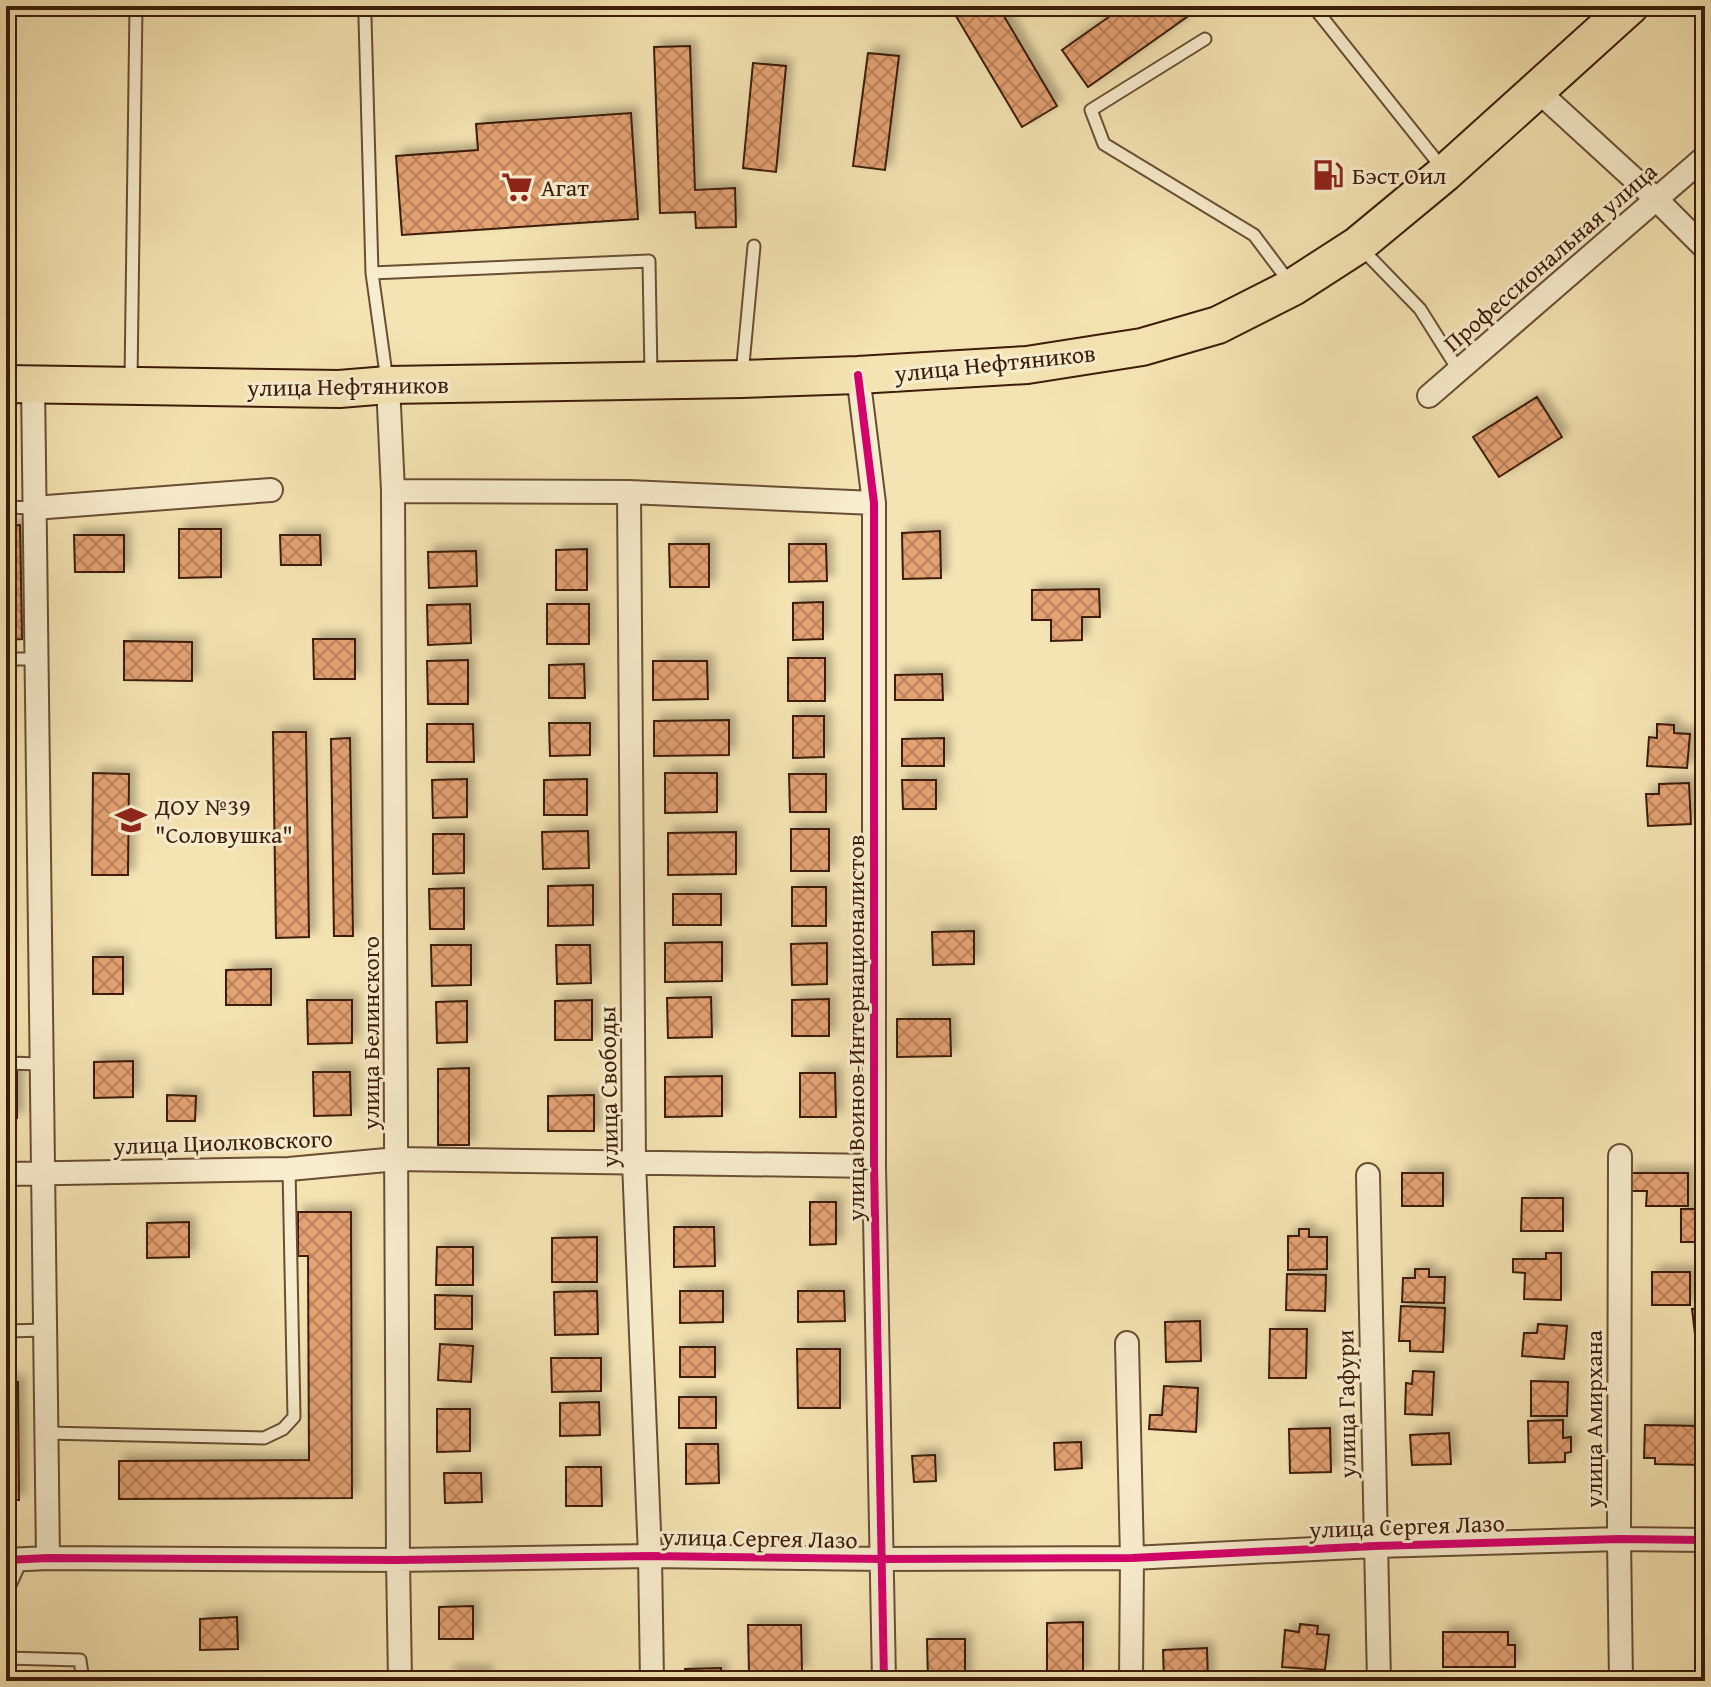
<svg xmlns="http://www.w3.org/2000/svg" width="1711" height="1687" viewBox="0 0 1711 1687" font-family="'Gentium Book Plus',serif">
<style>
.building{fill:url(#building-cross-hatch);stroke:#3c1c08;stroke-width:2;filter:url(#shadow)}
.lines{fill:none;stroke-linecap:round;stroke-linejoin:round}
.lane-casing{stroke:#6a4e33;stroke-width:15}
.street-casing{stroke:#6a4e33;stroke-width:26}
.primary-casing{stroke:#3c1c08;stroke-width:40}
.lane{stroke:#f8edce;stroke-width:11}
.street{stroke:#f8edce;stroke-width:22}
.primary{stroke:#f5e4b3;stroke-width:36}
.cycleway-casing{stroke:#f8edce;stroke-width:13}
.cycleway{stroke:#d6006c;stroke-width:8}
.labels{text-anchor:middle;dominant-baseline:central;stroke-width:6;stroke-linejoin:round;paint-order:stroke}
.poi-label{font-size:24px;fill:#3c1c08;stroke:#f8edce;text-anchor:start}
.street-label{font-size:24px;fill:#3c1c08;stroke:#f8edce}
</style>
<defs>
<pattern id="building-cross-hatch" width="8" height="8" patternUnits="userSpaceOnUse" patternTransform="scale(2)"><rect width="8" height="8" fill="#e4a172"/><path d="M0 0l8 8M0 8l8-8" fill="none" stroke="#ba825c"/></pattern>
<filter id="shadow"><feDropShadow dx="6" dy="-6" stdDeviation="4" flood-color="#0004"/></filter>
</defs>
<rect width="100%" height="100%" fill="#f5e4b3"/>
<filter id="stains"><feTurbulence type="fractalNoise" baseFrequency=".0025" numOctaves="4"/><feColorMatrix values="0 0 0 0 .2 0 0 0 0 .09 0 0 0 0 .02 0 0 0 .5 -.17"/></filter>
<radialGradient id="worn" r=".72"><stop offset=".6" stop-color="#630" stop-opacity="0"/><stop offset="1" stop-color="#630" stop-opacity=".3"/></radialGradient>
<path class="building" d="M 950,6 L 998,6 L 1057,106 L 1022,127 Z
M 1109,6 L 1190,6 L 1194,12 L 1088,87 L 1062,50 L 1113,14 Z
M 690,46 L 695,190 L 735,188 L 736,227 L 696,228 L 695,212 L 660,213 L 654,47 Z
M 868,53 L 899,56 L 885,170 L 853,166 Z
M 753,63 L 786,66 L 776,172 L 743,168 Z
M 631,113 L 638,219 L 402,235 L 396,156 L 478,150 L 476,124 Z
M 1537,397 L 1562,437 L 1499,477 L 1473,437 Z
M 20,525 L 22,639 L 6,640 L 6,526 Z
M 179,529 L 221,529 L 221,577 L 179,578 Z
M 940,531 L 941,578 L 903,579 L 902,533 Z
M 74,535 L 124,535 L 124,572 L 75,572 Z
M 280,535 L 320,535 L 321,565 L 281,565 Z
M 669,544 L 709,544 L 709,587 L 670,587 Z
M 789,544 L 826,544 L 827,581 L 789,582 Z
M 587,549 L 587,590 L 556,590 L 556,550 Z
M 476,551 L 477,586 L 429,588 L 428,552 Z
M 1099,589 L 1100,617 L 1082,617 L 1082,640 L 1051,641 L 1051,620 L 1032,620 L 1032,590 Z
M 823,602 L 823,639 L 793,640 L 793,603 Z
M 470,604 L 471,643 L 428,645 L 427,605 Z
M 547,604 L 589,604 L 589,644 L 547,644 Z
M 313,639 L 355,639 L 355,679 L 314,679 Z
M 124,641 L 192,642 L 192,681 L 124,680 Z
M 788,658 L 825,658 L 825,701 L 788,701 Z
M 468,660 L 468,704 L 428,704 L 427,661 Z
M 653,661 L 707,661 L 708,699 L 653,700 Z
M 584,664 L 585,698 L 549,698 L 549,665 Z
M 942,674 L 943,700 L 895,700 L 895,675 Z
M 793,716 L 824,716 L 824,757 L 793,758 Z
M 729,720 L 729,755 L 654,756 L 654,721 Z
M 549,723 L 590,723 L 590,755 L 550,756 Z
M 427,724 L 473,724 L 474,762 L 427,762 Z
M 1657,724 L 1674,725 L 1674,733 L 1690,734 L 1687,768 L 1647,766 L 1649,737 L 1657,738 Z
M 273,732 L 306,732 L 309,937 L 276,938 Z
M 350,738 L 353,936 L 334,936 L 331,739 Z
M 944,738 L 944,766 L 902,766 L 902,739 Z
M 93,773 L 129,774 L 128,875 L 92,875 Z
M 665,773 L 717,773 L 717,812 L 665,813 Z
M 789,774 L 826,774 L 826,812 L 790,812 Z
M 467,779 L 467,817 L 433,818 L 432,780 Z
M 587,779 L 587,815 L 544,815 L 544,780 Z
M 902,780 L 936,780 L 936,809 L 903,809 Z
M 1689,783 L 1691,824 L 1648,826 L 1646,794 L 1659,794 L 1659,784 Z
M 791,829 L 829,829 L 829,871 L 791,871 Z
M 588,831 L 589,868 L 543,869 L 542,832 Z
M 736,832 L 736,874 L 668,875 L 668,833 Z
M 433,834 L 464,834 L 464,873 L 433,874 Z
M 593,885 L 593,925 L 548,926 L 548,886 Z
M 792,887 L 826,887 L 826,926 L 792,926 Z
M 464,888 L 464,929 L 430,929 L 429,889 Z
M 673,894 L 721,894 L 721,925 L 673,925 Z
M 974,931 L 974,964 L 933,965 L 932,932 Z
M 722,942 L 722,981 L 665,982 L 665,943 Z
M 827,943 L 827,984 L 792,985 L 791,944 Z
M 431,945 L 471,945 L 471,985 L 432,986 Z
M 556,945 L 590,945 L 591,983 L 557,984 Z
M 93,957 L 123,957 L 123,994 L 93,994 Z
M 271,969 L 271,1005 L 226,1005 L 226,970 Z
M 711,997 L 712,1037 L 668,1038 L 667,998 Z
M 829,999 L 829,1036 L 792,1036 L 792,1000 Z
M 307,1000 L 352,1000 L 352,1043 L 308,1044 Z
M 592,1000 L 592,1040 L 555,1040 L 555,1001 Z
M 467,1001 L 467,1042 L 437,1043 L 436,1002 Z
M 897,1019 L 950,1019 L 951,1056 L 897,1057 Z
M 133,1061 L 133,1097 L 94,1098 L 94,1062 Z
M 6,1067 L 17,1067 L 17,1118 L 6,1118 Z
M 469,1068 L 469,1145 L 438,1145 L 438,1069 Z
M 313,1072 L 350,1072 L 351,1115 L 314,1116 Z
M 800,1073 L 835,1073 L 836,1117 L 800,1117 Z
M 722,1076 L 722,1116 L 665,1117 L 665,1077 Z
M 167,1095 L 196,1096 L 195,1121 L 167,1121 Z
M 594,1095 L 594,1131 L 548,1131 L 548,1096 Z
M 1402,1173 L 1443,1173 L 1443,1206 L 1402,1206 Z
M 1630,1173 L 1688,1173 L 1688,1206 L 1646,1206 L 1647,1191 L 1630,1191 Z
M 1522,1198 L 1563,1198 L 1563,1231 L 1521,1231 Z
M 810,1202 L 836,1202 L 836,1244 L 810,1245 Z
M 1681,1209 L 1705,1209 L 1705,1242 L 1681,1242 Z
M 298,1212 L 351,1212 L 352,1498 L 119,1499 L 119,1461 L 309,1460 L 308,1256 L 298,1256 Z
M 189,1222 L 189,1257 L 147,1258 L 147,1223 Z
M 674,1227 L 714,1227 L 715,1266 L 674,1267 Z
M 1299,1229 L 1309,1229 L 1309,1237 L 1327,1237 L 1327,1269 L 1288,1270 L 1288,1236 L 1299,1236 Z
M 597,1237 L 597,1282 L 552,1282 L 552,1238 Z
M 437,1247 L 473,1247 L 473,1285 L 436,1285 Z
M 1546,1253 L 1561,1253 L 1561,1300 L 1524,1299 L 1525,1273 L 1513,1272 L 1513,1259 L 1546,1259 Z
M 1415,1269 L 1429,1269 L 1429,1277 L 1445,1277 L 1444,1303 L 1402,1302 L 1403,1278 L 1415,1278 Z
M 1652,1272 L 1690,1272 L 1690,1305 L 1652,1305 Z
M 1287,1274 L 1326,1275 L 1325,1311 L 1286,1310 Z
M 597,1291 L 598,1334 L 555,1335 L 554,1292 Z
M 680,1291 L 723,1291 L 723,1322 L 680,1323 Z
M 798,1291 L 844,1291 L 845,1321 L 798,1322 Z
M 435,1295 L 472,1296 L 472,1329 L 435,1329 Z
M 1401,1306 L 1445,1308 L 1443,1352 L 1410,1351 L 1410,1341 L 1399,1341 Z
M 1705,1308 L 1705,1341 L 1696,1342 L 1692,1309 Z
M 1200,1321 L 1201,1361 L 1166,1362 L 1165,1322 Z
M 1538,1324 L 1567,1326 L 1564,1359 L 1522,1356 L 1524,1333 L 1537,1333 Z
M 1270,1329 L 1307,1329 L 1306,1378 L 1269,1378 Z
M 440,1344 L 473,1346 L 471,1382 L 438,1380 Z
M 680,1347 L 715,1347 L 715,1377 L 680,1377 Z
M 797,1349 L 840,1349 L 840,1408 L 798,1408 Z
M 551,1358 L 601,1358 L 601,1391 L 552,1392 Z
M 1413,1371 L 1434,1372 L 1432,1415 L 1405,1414 L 1406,1383 L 1412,1384 Z
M 1531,1381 L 1568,1382 L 1567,1416 L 1531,1416 Z
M 6,1382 L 18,1382 L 19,1500 L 6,1500 Z
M 1164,1386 L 1198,1388 L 1196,1432 L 1149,1429 L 1150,1415 L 1162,1415 Z
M 679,1397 L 716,1397 L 716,1428 L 679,1428 Z
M 599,1402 L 600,1435 L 560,1436 L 560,1403 Z
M 437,1409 L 470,1409 L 470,1451 L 437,1452 Z
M 1563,1420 L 1563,1438 L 1571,1437 L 1571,1452 L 1565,1453 L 1565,1462 L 1529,1463 L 1528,1421 Z
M 1645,1425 L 1705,1426 L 1705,1465 L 1655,1464 L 1655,1458 L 1644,1458 Z
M 1330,1428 L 1331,1472 L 1290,1473 L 1289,1429 Z
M 1449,1433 L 1451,1464 L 1412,1465 L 1410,1435 Z
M 1081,1442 L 1082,1468 L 1055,1470 L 1054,1443 Z
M 686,1444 L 718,1444 L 719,1483 L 686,1484 Z
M 935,1455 L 936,1481 L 914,1482 L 912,1456 Z
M 566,1467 L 601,1467 L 602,1506 L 566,1506 Z
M 444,1473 L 481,1473 L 482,1502 L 445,1503 Z
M 473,1606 L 473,1639 L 439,1639 L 439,1607 Z
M 237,1617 L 238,1649 L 200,1650 L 200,1619 Z
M 1083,1622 L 1083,1674 L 1047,1675 L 1047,1623 Z
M 1300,1624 L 1318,1626 L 1317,1634 L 1329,1635 L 1325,1670 L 1282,1667 L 1285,1630 L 1299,1632 Z
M 748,1625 L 801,1625 L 802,1672 L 749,1673 Z
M 1443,1632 L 1508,1632 L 1508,1645 L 1515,1645 L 1515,1667 L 1443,1667 Z
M 927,1639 L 965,1639 L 965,1679 L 928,1679 Z
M 1207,1648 L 1208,1681 L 1164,1681 L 1163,1650 Z
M 721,1668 L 721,1681 L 685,1681 L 685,1669 Z
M 449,1671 L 486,1672 L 485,1681 L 449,1681 Z"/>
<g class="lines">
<defs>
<path id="lane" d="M 1313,6 L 1443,169
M 365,18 L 372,273 L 387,381
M 1205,39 L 1091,110 L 1104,144 L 1254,235 L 1290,283
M 1360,247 L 1420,309 L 1459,371
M 372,273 L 649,261 L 651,375
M 742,375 L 754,246
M 131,381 L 136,6
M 6,507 L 34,508
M 6,659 L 36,659
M 6,1063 L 41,1064
M 6,1331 L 45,1330
M 46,1433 L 264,1438 L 283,1429 L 294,1417 L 289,1169
M 6,1594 L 22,1559
M 6,1658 L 80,1660 L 83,1681"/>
<path id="street" d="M 1538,91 L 1656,199 L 1705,248
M 858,375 L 874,503 L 874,1166 L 884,1681
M 33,384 L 48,1558
M 388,385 L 393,491 L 398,1560 L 400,1681
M 1429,396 L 1705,157
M 393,491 L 629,492 L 874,503
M 629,492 L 634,1162 L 650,1556 L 652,1681
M 34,508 L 271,490
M 1620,1156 L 1619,1539 L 1621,1681
M 6,1174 L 289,1169 L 397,1159 L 874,1166
M 1368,1175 L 1379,1681
M 1127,1343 L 1132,1558 L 1131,1681
M 6,1560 L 48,1558 L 398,1560 L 650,1556 L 883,1559 L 1132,1558 L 1375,1546 L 1619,1539 L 1705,1540"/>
<path id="primary" d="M 6,384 L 339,389 L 388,385 L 742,379 L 858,375 L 1027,365 L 1142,347 L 1218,325 L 1293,287 L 1358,245 L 1445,173 L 1630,6"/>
</defs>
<use href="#lane" class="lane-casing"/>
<use href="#street" class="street-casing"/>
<use href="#primary" class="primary-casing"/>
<use href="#lane" class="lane"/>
<use href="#street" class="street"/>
<use href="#primary" class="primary"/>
<defs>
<path id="cycleway" d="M 858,375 L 874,503 L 874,1166 L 884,1681
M 6,1560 L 48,1558 L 398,1560 L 650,1556 L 883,1559 L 1132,1558 L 1375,1546 L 1619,1539 L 1705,1540"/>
</defs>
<use href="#cycleway" class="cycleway-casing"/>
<use href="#cycleway" class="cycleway"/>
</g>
<defs>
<symbol id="fuel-bare" viewBox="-9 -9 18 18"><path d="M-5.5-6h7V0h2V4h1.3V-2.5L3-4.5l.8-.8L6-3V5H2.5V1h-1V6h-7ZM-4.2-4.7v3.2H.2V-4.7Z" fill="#8f2418" stroke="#f8edce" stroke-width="2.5" paint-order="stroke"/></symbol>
<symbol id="supermarket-bare" viewBox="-9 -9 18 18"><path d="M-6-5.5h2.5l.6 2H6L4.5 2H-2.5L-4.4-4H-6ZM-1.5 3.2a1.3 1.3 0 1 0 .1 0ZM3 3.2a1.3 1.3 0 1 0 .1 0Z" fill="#8f2418" stroke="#f8edce" stroke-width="2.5" paint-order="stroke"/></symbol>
<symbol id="school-bare" viewBox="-9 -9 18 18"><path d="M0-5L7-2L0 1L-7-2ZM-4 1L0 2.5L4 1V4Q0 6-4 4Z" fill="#8f2418" stroke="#f8edce" stroke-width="2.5" paint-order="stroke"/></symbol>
</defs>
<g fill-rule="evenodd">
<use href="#fuel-bare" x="1306" y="153" width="44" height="44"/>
<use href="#supermarket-bare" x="495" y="165" width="44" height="44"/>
<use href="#school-bare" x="109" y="798" width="44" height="44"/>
</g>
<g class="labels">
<g class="poi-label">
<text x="1352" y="175">Бэст Оил</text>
<text x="541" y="187">Агат</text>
<text x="155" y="806">ДОУ №39<tspan x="155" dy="28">"Соловушка"</tspan></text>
</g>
<g class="street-label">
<text transform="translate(1550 257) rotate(-41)">Профессиональная улица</text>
<text transform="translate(995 363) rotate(-6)">улица Нефтяников</text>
<text transform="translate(348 386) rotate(-1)">улица Нефтяников</text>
<text transform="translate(855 1028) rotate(-90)">улица Воинов-Интернационалистов</text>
<text transform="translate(370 1033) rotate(-90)">улица Белинского</text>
<text transform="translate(608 1087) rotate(-91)">улица Свободы</text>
<text transform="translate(223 1142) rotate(-2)">улица Циолковского</text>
<text transform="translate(1346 1404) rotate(-91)">улица Гафури</text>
<text transform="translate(1593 1419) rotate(-90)">улица Амирхана</text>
<text transform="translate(1407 1526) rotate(-2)">улица Сергея Лазо</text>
<text transform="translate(760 1538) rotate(1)">улица Сергея Лазо</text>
</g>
</g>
<rect width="1711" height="1687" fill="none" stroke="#f5e4b3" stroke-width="32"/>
<rect x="8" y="8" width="1695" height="1671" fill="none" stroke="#3c1c08" stroke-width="4"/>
<rect x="16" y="16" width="1679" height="1655" fill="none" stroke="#3c1c08" stroke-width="2"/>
<rect width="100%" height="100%" filter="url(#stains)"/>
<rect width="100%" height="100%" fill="url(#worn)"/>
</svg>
